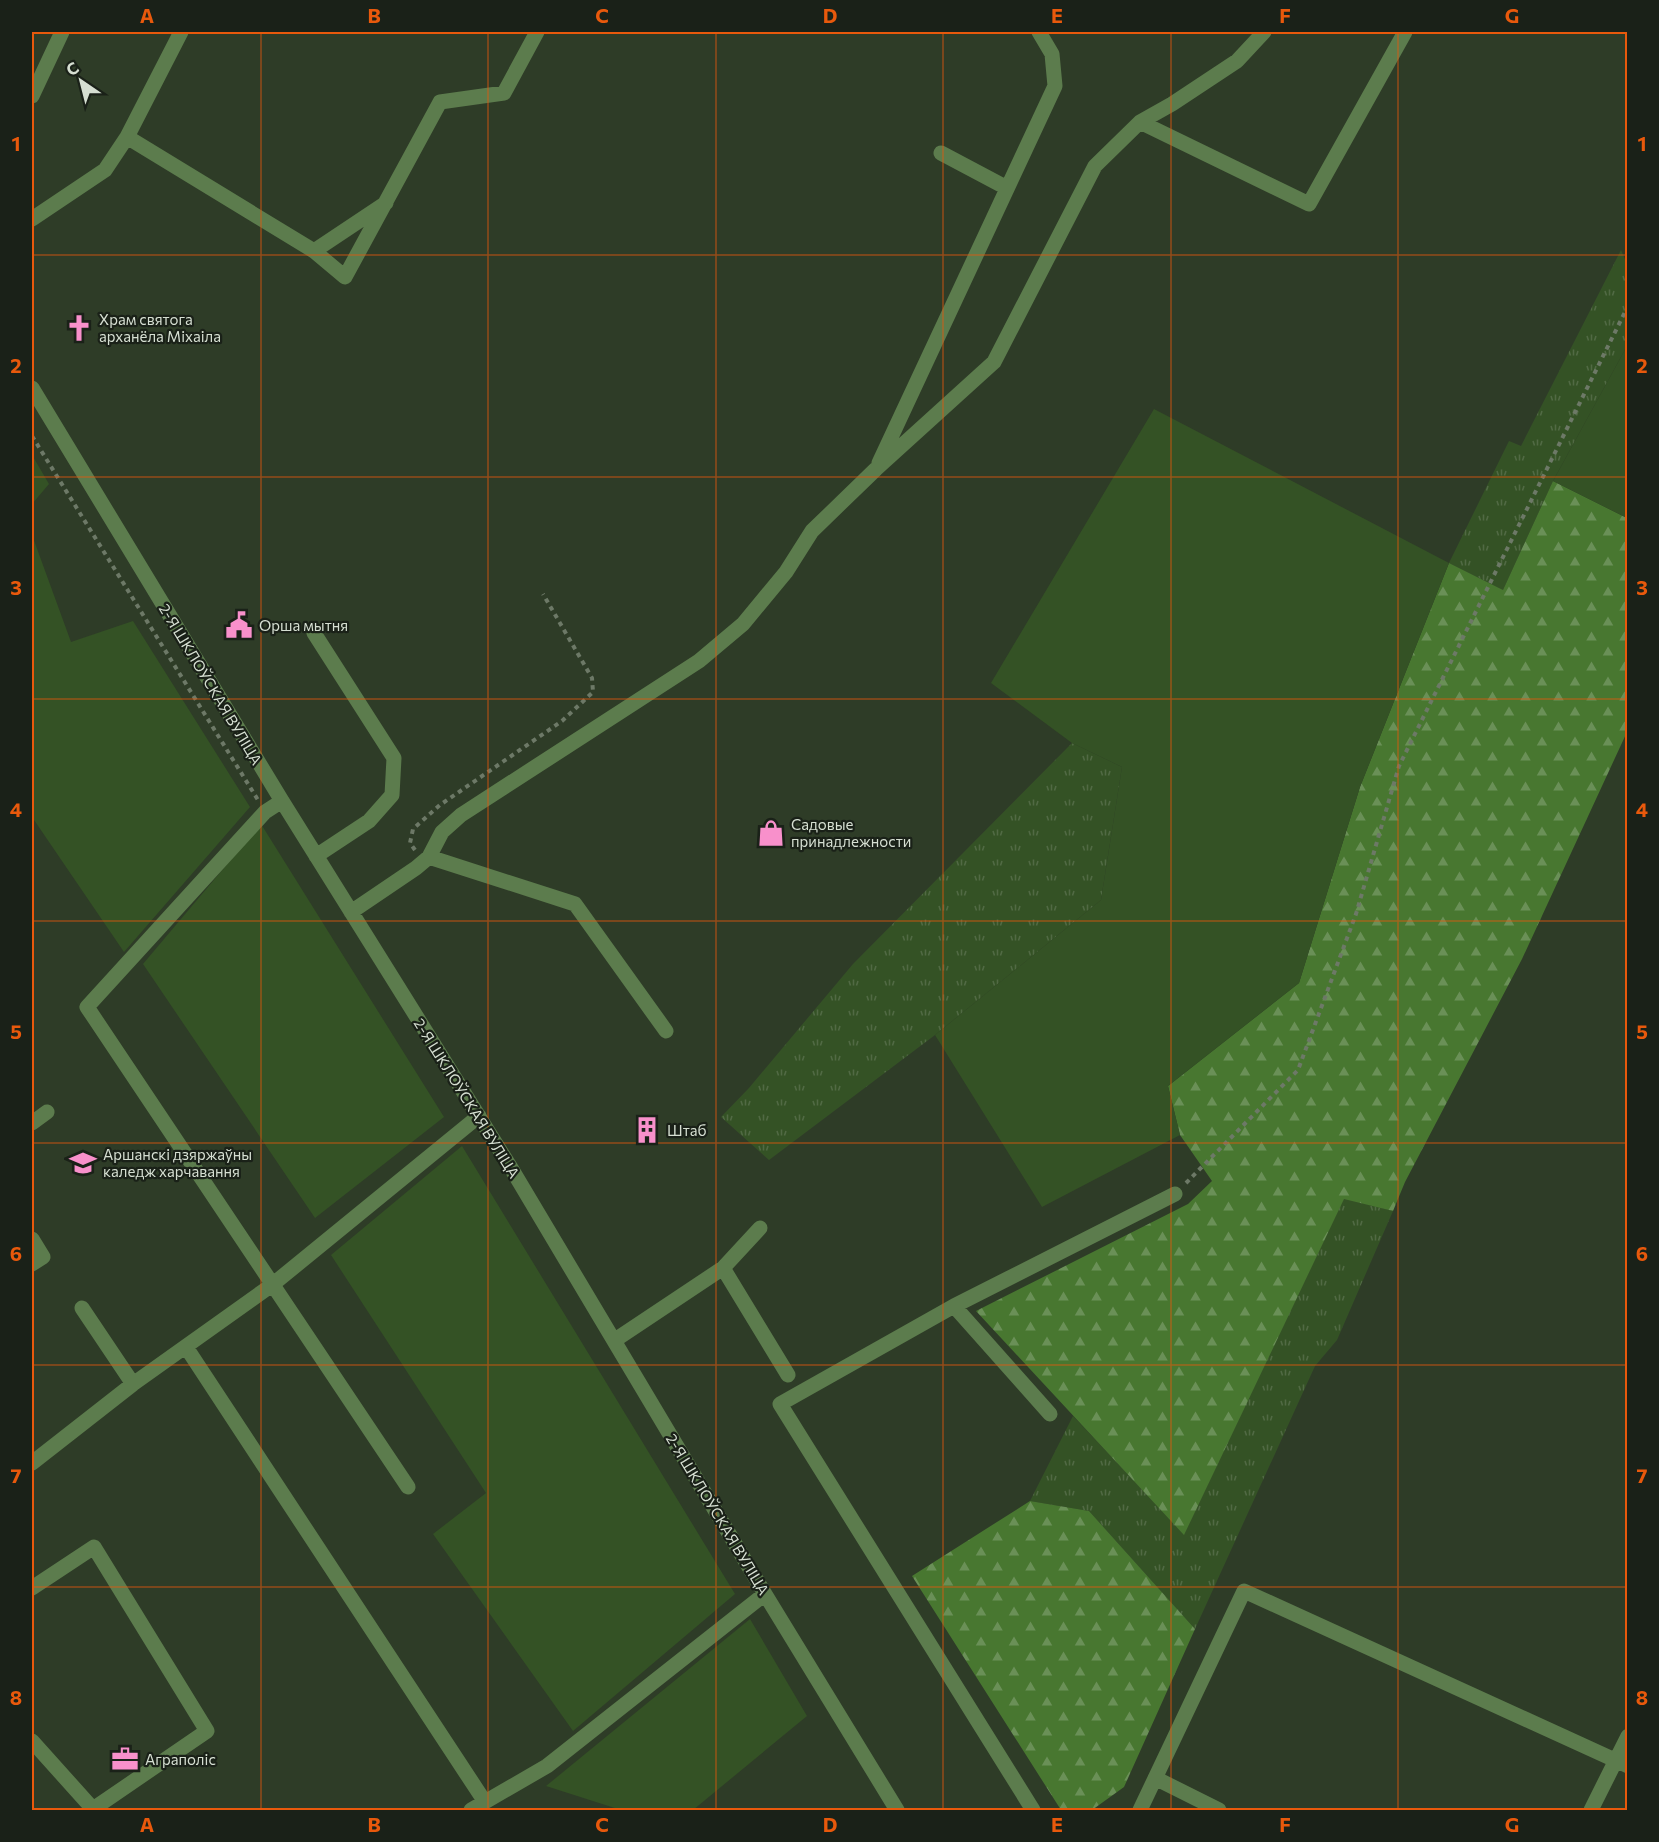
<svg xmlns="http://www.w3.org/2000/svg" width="1659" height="1842" viewBox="0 0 1659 1842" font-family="Commissioner,sans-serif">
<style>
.grass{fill:url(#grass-tufts)}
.forest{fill:url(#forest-firs)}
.garden{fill:#345225}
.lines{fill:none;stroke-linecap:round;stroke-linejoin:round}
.path{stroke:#6d7967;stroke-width:4;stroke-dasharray:4.5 4.5;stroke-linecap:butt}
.minor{stroke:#5c7c4d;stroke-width:15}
.grid{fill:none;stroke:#e8590c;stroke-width:1.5;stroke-opacity:0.55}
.labels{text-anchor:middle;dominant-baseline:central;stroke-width:4.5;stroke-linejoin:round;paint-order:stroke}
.poi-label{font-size:15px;fill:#d6dfd2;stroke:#1a2118;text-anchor:start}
.street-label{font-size:15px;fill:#d6dfd2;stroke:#1a2118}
.neatline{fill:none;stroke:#e8590c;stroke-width:2}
.grid-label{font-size:20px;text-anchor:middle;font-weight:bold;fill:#e8590c}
</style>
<defs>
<pattern id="grass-tufts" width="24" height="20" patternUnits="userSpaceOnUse" patternTransform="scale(1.5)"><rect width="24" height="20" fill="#345225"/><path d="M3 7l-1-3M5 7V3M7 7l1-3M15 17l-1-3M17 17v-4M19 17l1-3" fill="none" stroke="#516a44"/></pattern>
<pattern id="forest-firs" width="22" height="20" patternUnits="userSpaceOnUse" patternTransform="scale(1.5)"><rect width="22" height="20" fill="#487730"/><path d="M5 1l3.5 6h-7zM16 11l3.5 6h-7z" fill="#6a9057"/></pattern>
</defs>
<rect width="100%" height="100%" fill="#2e3c27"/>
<path class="grass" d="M 1621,250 L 1627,264 L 1627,346 L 1553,481 L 1503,590 L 1449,563 L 1509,441 L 1521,446 Z
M 1072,743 L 1122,767 L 1101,900 L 935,1035 L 769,1160 L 721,1117 L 749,1088 L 853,964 Z
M 1344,1198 L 1393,1211 L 1337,1340 L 1315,1366 L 1195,1629 L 1089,1511 L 1030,1501 L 1073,1416 L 1184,1534 Z"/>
<path class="forest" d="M 1553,481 L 1627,518 L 1627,732 L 1522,959 L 1405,1182 L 1393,1211 L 1344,1199 L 1184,1535 L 976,1311 L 1188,1204 L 1212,1181 L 1180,1135 L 1168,1086 L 1299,983 L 1360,787 L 1449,563 L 1503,590 Z
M 1030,1501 L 1089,1511 L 1195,1629 L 1124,1787 L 1092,1810 L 1061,1810 L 912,1576 Z"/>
<path class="garden" d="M 1627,346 L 1627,518 L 1553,481 Z
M 1154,409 L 1449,563 L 1360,787 L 1299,983 L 1168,1086 L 1180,1135 L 1042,1207 L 935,1035 L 1101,900 L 1122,767 L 1072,743 L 991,683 Z
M 32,455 L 49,484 L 32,504 Z
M 32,535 L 71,642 L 133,621 L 250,807 L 124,952 L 32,817 Z
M 261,824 L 444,1117 L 315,1218 L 143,964 Z
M 462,1146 L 735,1594 L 573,1731 L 433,1534 L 486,1493 L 331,1255 Z
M 750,1619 L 807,1716 L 693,1810 L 621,1810 L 546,1786 Z"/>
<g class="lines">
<path class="path" d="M 32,436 L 258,800
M 415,850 L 410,843 L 413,829 L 440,805 L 562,721 L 593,692 L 592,678 L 543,594
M 1186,1183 L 1298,1070 L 1356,914 L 1399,766 L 1625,312"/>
<path class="minor" d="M 32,96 L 62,32
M 1140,122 L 1309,204 L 1405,32
M 127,137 L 314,251
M 941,153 L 1007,188
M 386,203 L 314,251 L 345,277 L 440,102 L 504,93 L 537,32
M 32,219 L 105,170 L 127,137 L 181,32
M 32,388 L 282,801 L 511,1168 L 765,1594 L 897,1810
M 879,463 L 1055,86 L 1052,54 L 1039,32
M 314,633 L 394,758 L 392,795 L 369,821 L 316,856
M 282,801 L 265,812 L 87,1007 L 408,1487
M 429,857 L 575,904 L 666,1031
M 351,912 L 416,868 L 429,857 L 442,832 L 461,815 L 699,661 L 743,624 L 786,572 L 812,531 L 876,469 L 994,362 L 1095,166 L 1140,122 L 1172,104 L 1237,61 L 1264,32
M 32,1123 L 47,1112
M 32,1239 L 43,1257 L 32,1264
M 723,1268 L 788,1375
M 954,1306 L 1050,1414
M 82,1308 L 133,1384
M 615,1340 L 723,1268 L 760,1228
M 186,1347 L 485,1802
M 32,1463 L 133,1384 L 272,1285 L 479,1116
M 32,1588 L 94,1547 L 207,1731 L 93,1809 L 32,1741
M 1155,1778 L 1219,1810
M 471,1810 L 547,1766 L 765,1594
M 1033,1810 L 780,1404 L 954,1306 L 1175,1194
M 1140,1810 L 1244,1591 L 1628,1766
M 1591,1810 L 1628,1736"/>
</g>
<path class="grid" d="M 261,32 L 261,1810M 488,32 L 488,1810M 716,32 L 716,1810M 943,32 L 943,1810M 1171,32 L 1171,1810M 1398,32 L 1398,1810M 32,255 L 1628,255M 32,477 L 1628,477M 32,699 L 1628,699M 32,921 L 1628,921M 32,1143 L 1628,1143M 32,1365 L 1628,1365M 32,1587 L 1628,1587"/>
<defs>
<symbol id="church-bare" viewBox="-9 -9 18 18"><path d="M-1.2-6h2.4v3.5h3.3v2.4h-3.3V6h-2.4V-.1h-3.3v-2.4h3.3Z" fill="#f890cb" stroke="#1a2118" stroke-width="2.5" paint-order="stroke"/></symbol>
<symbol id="civic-bare" viewBox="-9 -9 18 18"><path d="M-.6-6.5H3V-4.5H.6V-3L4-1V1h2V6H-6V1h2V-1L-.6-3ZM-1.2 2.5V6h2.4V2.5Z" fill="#f890cb" stroke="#1a2118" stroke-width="2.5" paint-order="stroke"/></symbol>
<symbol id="shop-bare" viewBox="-9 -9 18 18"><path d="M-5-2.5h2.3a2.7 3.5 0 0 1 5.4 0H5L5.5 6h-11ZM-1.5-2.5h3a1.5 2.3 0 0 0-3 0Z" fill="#f890cb" stroke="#1a2118" stroke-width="2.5" paint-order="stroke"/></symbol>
<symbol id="building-bare" viewBox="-9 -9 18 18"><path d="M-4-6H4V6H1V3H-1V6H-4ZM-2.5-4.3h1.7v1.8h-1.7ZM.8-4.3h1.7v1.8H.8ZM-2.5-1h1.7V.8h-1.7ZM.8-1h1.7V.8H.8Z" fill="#f890cb" stroke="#1a2118" stroke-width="2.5" paint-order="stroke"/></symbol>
<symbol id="university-bare" viewBox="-9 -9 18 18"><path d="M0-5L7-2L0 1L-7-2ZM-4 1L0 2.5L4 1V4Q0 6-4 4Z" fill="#f890cb" stroke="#1a2118" stroke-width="2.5" paint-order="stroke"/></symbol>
<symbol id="office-bare" viewBox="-9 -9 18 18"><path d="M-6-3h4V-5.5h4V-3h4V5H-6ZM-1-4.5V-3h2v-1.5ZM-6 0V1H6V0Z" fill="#f890cb" stroke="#1a2118" stroke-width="2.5" paint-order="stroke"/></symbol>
</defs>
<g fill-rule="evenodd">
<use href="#church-bare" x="60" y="309" width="38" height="38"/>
<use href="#civic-bare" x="220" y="606" width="38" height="38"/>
<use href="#shop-bare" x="752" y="814" width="38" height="38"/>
<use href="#building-bare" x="628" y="1111" width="38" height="38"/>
<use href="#university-bare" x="64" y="1144" width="38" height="38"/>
<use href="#office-bare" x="106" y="1740" width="38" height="38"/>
</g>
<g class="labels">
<g class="poi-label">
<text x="99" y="319">Храм святога<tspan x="99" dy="17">арханёла Міхаіла</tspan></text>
<text x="259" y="625">Орша мытня</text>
<text x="791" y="824">Садовые<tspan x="791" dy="17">принадлежности</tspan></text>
<text x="667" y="1130">Штаб</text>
<text x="103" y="1154">Аршанскі дзяржаўны<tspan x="103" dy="17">каледж харчавання</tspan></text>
<text x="145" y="1759">Аграполіс</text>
</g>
<g class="street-label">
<text transform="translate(211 684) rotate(59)">2-Я ШКЛОЎСКАЯ ВУЛІЦА</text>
<text transform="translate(467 1098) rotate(58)">2-Я ШКЛОЎСКАЯ ВУЛІЦА</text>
<text transform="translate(718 1514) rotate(59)">2-Я ШКЛОЎСКАЯ ВУЛІЦА</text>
</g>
</g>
<rect width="1659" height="1842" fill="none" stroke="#1a2118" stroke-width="66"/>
<g transform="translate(81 81) rotate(325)" stroke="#1a2118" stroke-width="4.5" paint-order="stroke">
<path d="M0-4.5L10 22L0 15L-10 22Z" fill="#d6dfd2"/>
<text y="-9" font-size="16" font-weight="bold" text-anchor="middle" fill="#d6dfd2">С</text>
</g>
<rect x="33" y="33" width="1593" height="1776" class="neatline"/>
<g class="grid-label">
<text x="147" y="23">A</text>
<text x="374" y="23">B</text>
<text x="602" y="23">C</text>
<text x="830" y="23">D</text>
<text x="1057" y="23">E</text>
<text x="1285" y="23">F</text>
<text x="1512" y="23">G</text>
<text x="16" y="151">1</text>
<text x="1642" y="151">1</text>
<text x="16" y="373">2</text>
<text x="1642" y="373">2</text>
<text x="16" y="595">3</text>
<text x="1642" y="595">3</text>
<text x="16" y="817">4</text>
<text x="1642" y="817">4</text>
<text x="16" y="1039">5</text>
<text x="1642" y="1039">5</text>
<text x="16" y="1261">6</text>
<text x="1642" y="1261">6</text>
<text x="16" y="1483">7</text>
<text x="1642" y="1483">7</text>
<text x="16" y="1705">8</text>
<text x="1642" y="1705">8</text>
<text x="147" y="1832">A</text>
<text x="374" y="1832">B</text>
<text x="602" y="1832">C</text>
<text x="830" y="1832">D</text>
<text x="1057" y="1832">E</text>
<text x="1285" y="1832">F</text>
<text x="1512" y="1832">G</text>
</g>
</svg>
